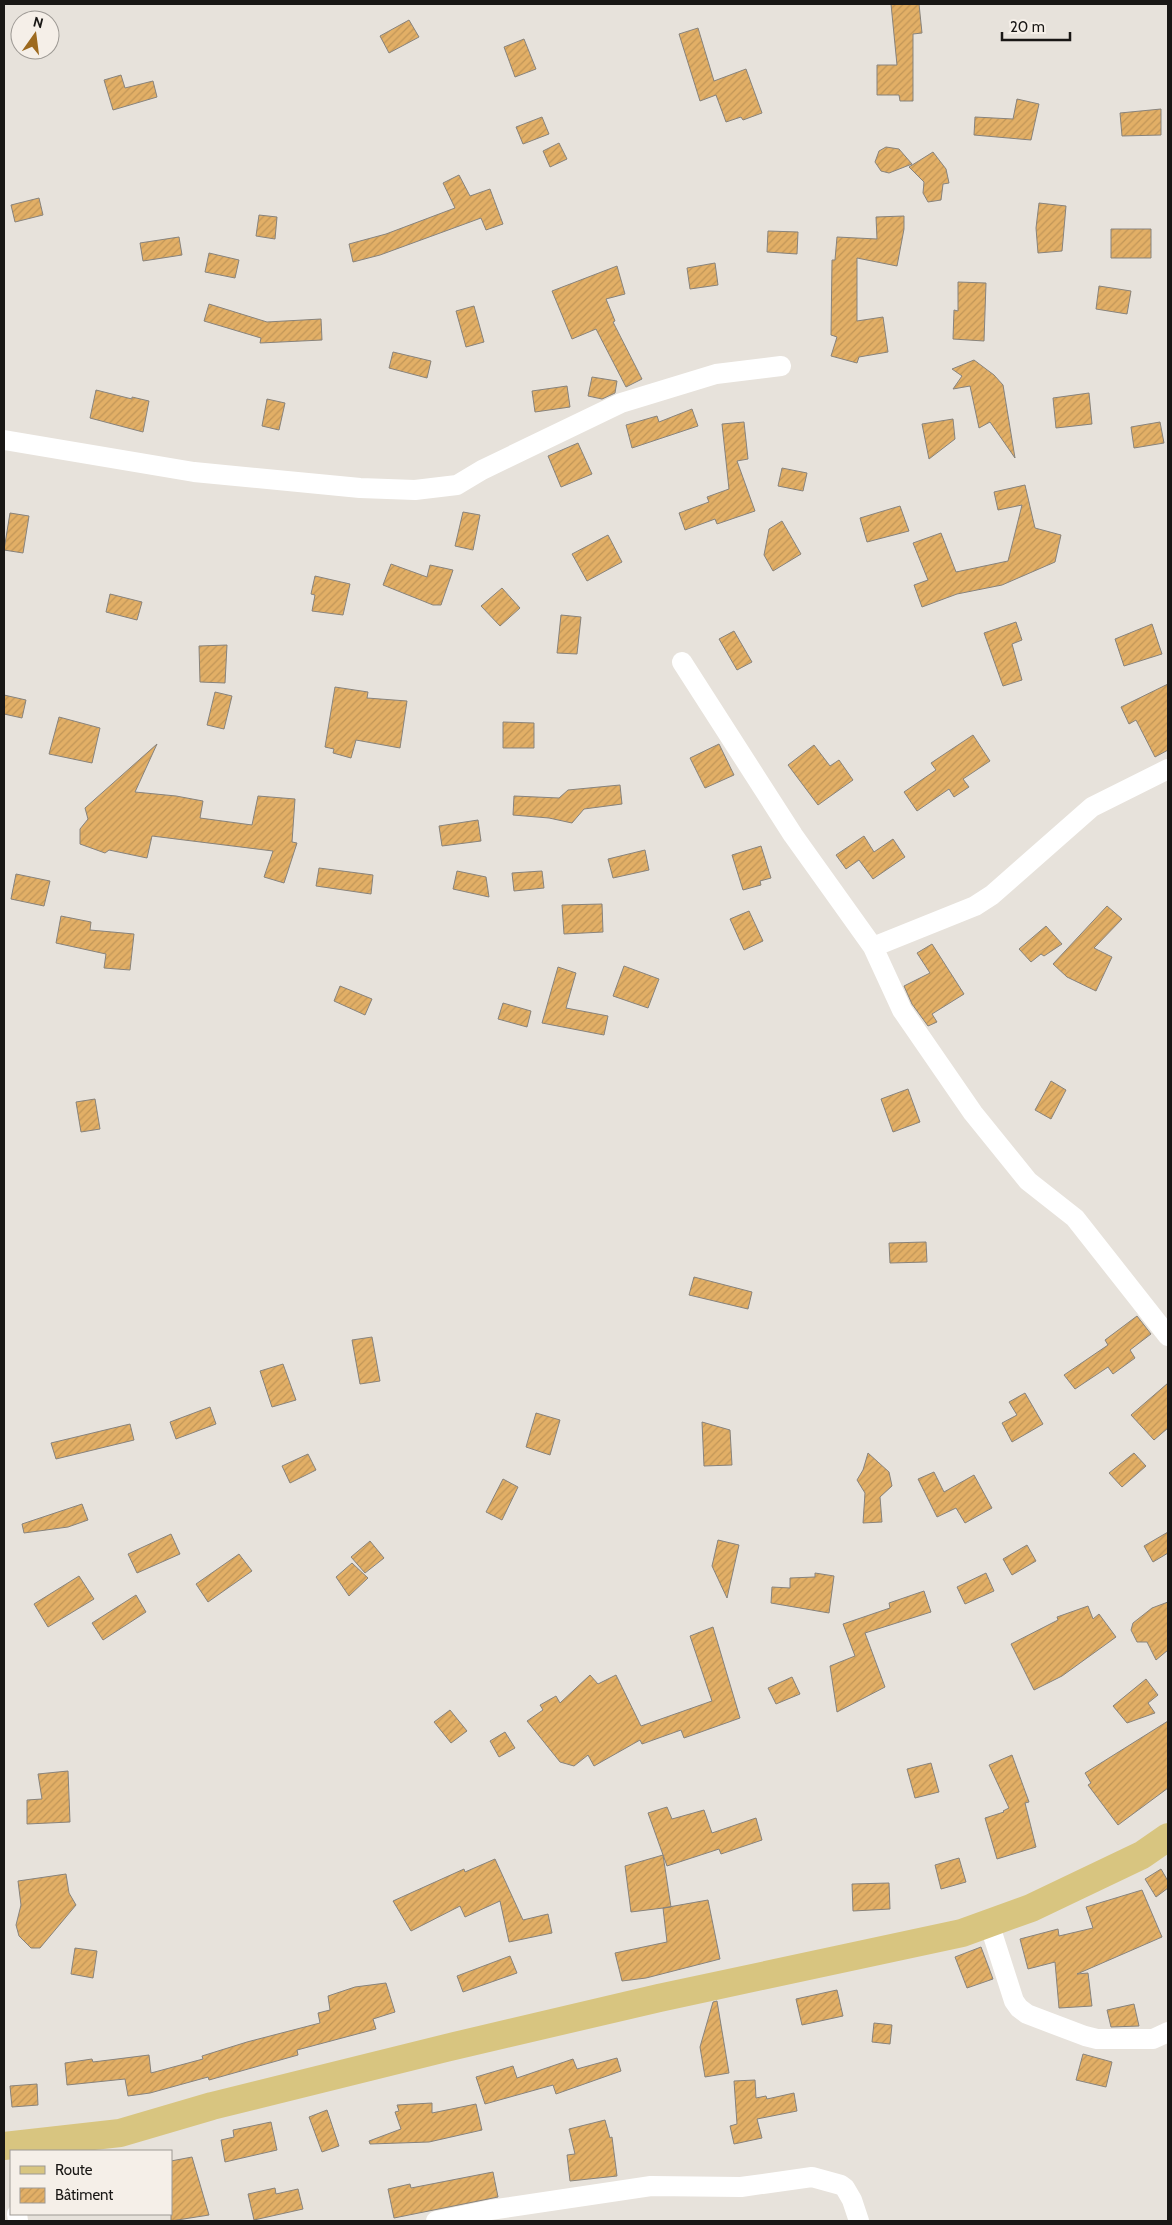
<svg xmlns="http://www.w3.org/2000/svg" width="1172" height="2225" viewBox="0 0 1172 2225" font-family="Cabin,sans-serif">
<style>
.building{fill:url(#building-hatch);stroke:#88837c}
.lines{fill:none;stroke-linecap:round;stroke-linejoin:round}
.street{stroke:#fff;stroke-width:20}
.primary{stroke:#d8c580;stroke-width:28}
</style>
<defs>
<pattern id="building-hatch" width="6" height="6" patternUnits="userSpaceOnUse" patternTransform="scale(1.25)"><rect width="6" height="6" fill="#e2af66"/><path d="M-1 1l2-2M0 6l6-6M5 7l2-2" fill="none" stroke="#c19658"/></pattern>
</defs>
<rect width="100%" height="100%" fill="#e7e2db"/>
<path class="building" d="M 891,4 L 919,4 L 922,33 L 913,34 L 913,101 L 900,101 L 899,95 L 877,95 L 877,65 L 897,65 Z
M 409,20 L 419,37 L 389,53 L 380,36 Z
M 698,28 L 714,81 L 746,69 L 762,113 L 743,120 L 741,117 L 726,122 L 716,95 L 700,101 L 679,34 Z
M 524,39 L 536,69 L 515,77 L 504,47 Z
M 121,75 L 125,88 L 153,81 L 157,97 L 113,110 L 104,80 Z
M 1017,99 L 1039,104 L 1031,140 L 974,135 L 975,117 L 1013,119 Z
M 1161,109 L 1161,135 L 1122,136 L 1120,113 Z
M 542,117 L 549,134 L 523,144 L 516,127 Z
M 559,143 L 567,159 L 550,167 L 543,151 Z
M 886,147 L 899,149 L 912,164 L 889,173 L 881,171 L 875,162 L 879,151 Z
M 933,152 L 946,169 L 949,183 L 943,184 L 941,200 L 928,202 L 923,193 L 924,182 L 909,167 Z
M 459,175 L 470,196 L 490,189 L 503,224 L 486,230 L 481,218 L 380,255 L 353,262 L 349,244 L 386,234 L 455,208 L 443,183 Z
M 39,198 L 43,215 L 15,222 L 11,205 Z
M 1039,203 L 1066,206 L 1062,251 L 1038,253 L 1036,228 Z
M 259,215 L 277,217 L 275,239 L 256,236 Z
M 904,216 L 904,229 L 897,266 L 857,258 L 857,321 L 883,317 L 888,352 L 859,357 L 857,363 L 831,356 L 837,337 L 831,335 L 832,260 L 835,260 L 837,237 L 877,239 L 876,217 Z
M 1111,229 L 1151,229 L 1151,258 L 1111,258 Z
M 768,231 L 798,232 L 797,254 L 767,252 Z
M 179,237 L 182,255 L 143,261 L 140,243 Z
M 209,253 L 239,260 L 235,278 L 205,272 Z
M 715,263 L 718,285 L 690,289 L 687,268 Z
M 617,266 L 625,294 L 606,299 L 615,321 L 613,322 L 642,379 L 626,387 L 596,329 L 572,339 L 552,291 Z
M 958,282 L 986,283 L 984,341 L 953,339 L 954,310 L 958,311 Z
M 1099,286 L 1131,291 L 1127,314 L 1096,309 Z
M 209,304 L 267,322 L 321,319 L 322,340 L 260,343 L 261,338 L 204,321 Z
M 474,306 L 484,342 L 466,347 L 456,311 Z
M 393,352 L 431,361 L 427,378 L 389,368 Z
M 974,360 L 994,375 L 1003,385 L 1015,458 L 990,422 L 979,428 L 970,386 L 953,389 L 962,376 L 952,369 Z
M 592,377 L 617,381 L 615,393 L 602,399 L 588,396 Z
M 567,386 L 570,407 L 535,412 L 532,391 Z
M 96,390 L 132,399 L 132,397 L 149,401 L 143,432 L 90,418 Z
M 1089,393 L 1092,424 L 1056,428 L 1053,398 Z
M 267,399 L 285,403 L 279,430 L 262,426 Z
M 692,409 L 698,426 L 632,448 L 626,425 L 657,416 L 659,422 Z
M 953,419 L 955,439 L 929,459 L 922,424 Z
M 744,422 L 748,459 L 737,461 L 755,511 L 717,524 L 715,519 L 685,530 L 679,513 L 709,502 L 707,497 L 729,489 L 722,424 Z
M 1160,422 L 1164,443 L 1134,448 L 1131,427 Z
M 578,443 L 592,474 L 561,487 L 548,456 Z
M 782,468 L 807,473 L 803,491 L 778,486 Z
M 1025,485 L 1035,528 L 1061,535 L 1055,562 L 1002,585 L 957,594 L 922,607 L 914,585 L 928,580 L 913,543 L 941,533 L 956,572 L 1008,561 L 1022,505 L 998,510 L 994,492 Z
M 900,506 L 909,531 L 867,542 L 860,518 Z
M 463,512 L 480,515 L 473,550 L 455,546 Z
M 10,513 L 29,516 L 23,553 L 4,550 Z
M 782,521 L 801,554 L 773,571 L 764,555 L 769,529 Z
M 608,535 L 622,562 L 587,581 L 572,554 Z
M 391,564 L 427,577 L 430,565 L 453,570 L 441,605 L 433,605 L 383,585 Z
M 315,576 L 350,584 L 343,615 L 312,611 L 315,595 L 311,594 Z
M 502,588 L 520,608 L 500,626 L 481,606 Z
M 110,594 L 142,602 L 137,620 L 106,612 Z
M 561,615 L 581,617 L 577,654 L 557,653 Z
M 1016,622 L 1022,640 L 1012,644 L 1022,680 L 1003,686 L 984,633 Z
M 1152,624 L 1162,654 L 1124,666 L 1115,639 Z
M 734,631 L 752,662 L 737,670 L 719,639 Z
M 227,645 L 225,683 L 200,682 L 199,646 Z
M 1168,684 L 1168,750 L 1155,757 L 1136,720 L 1129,724 L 1121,707 Z
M 335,687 L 368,692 L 367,698 L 407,701 L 400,748 L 356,740 L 351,758 L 333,753 L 334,749 L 325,747 Z
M 215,692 L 232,696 L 224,729 L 207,725 Z
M 4,695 L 26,700 L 22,718 L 4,714 Z
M 59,717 L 100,728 L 92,763 L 49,754 Z
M 503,722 L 534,723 L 534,748 L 503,748 Z
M 973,735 L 990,761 L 963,779 L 969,787 L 954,797 L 949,789 L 917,811 L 904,792 L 936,770 L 931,763 Z
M 157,744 L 135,792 L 176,796 L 203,801 L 200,818 L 252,825 L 258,796 L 295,799 L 292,842 L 297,843 L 284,883 L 264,877 L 273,851 L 152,836 L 147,858 L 109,850 L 105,853 L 80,844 L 80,829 L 88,819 L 85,808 Z
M 719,744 L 734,775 L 705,788 L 690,758 Z
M 814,745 L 830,766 L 839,760 L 853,780 L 818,805 L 788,765 Z
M 620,785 L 622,804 L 584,809 L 572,823 L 549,818 L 513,815 L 514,796 L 559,798 L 568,790 Z
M 478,820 L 481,841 L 442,846 L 439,826 Z
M 864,836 L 874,852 L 893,839 L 905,857 L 873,879 L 859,860 L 846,869 L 836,855 Z
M 761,846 L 771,878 L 760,881 L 761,885 L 743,890 L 732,855 Z
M 645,850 L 649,870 L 613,878 L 608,859 Z
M 319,868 L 373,875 L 371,894 L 316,886 Z
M 457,871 L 486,877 L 489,897 L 453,889 Z
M 542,871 L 544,888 L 514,891 L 512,873 Z
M 16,874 L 50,881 L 44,906 L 11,899 Z
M 602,904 L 603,932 L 564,934 L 562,905 Z
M 1107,906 L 1122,919 L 1094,948 L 1112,957 L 1096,991 L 1067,977 L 1053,964 Z
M 749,911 L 763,941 L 744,950 L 730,919 Z
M 61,916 L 91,922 L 90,930 L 134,934 L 130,970 L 104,968 L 106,954 L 56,943 Z
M 1046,926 L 1062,944 L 1044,956 L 1041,954 L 1031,962 L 1019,949 Z
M 932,944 L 964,994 L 932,1014 L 937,1022 L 928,1026 L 912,1004 L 904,986 L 930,973 L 917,953 Z
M 624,966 L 659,979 L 648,1008 L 613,996 Z
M 558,967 L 576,973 L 566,1008 L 608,1016 L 604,1035 L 542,1023 Z
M 340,986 L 372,999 L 365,1015 L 334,1001 Z
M 503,1003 L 531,1011 L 527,1027 L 498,1019 Z
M 1051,1081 L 1066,1090 L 1051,1119 L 1035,1110 Z
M 908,1089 L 920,1122 L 893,1132 L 881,1099 Z
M 95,1099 L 100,1129 L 81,1132 L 76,1102 Z
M 926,1242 L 927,1262 L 890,1263 L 889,1243 Z
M 694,1277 L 752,1292 L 748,1309 L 689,1295 Z
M 1137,1316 L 1151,1334 L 1130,1350 L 1135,1358 L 1113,1374 L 1108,1367 L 1075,1389 L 1064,1375 L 1108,1345 L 1105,1340 Z
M 372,1337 L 380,1381 L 360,1384 L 352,1340 Z
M 283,1364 L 296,1400 L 272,1407 L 260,1371 Z
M 1168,1383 L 1168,1428 L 1154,1440 L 1131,1415 Z
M 1025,1393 L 1043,1424 L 1012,1442 L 1002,1423 L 1017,1415 L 1009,1402 Z
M 210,1407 L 216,1424 L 176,1439 L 170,1422 Z
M 536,1413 L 560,1420 L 550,1455 L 526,1447 Z
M 702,1422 L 730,1430 L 732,1465 L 704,1466 Z
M 130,1424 L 134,1440 L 56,1459 L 51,1443 Z
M 868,1453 L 889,1472 L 892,1486 L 880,1497 L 882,1522 L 863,1523 L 865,1493 L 857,1480 L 863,1470 Z
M 1134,1453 L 1146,1466 L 1122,1487 L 1109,1473 Z
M 308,1454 L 316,1470 L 290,1483 L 282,1466 Z
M 934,1472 L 944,1492 L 974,1475 L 992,1508 L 965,1523 L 956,1508 L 937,1517 L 918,1479 Z
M 503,1479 L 518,1487 L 502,1520 L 486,1512 Z
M 82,1504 L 88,1520 L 68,1527 L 24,1533 L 22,1524 Z
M 1168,1532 L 1168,1553 L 1153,1562 L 1144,1546 Z
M 171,1534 L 180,1554 L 137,1573 L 128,1554 Z
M 718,1540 L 739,1545 L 727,1598 L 712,1566 Z
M 370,1541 L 384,1558 L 365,1573 L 351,1557 Z
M 1027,1545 L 1036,1561 L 1012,1575 L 1003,1559 Z
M 239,1554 L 252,1571 L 208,1602 L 196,1584 Z
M 352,1563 L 368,1578 L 349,1596 L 336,1577 Z
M 815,1573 L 834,1576 L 829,1613 L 771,1603 L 772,1587 L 790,1588 L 790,1578 L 815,1577 Z
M 986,1573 L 994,1591 L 965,1604 L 957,1587 Z
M 79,1576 L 94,1599 L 48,1627 L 34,1604 Z
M 924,1591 L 931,1612 L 865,1633 L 885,1687 L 837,1712 L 830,1666 L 855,1656 L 843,1624 L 890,1608 L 889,1603 Z
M 136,1595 L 146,1612 L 103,1640 L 92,1623 Z
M 1168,1602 L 1168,1650 L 1156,1660 L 1147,1642 L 1137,1642 L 1131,1630 L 1133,1623 L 1152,1608 Z
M 1088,1606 L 1093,1619 L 1099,1614 L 1116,1637 L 1062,1676 L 1034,1690 L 1011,1644 L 1058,1620 L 1057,1617 Z
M 713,1627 L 740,1718 L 684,1738 L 681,1730 L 642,1744 L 640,1740 L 594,1766 L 588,1755 L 574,1766 L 560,1762 L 527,1721 L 543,1710 L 540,1705 L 556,1696 L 560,1703 L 590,1675 L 598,1684 L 616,1675 L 641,1726 L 712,1701 L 690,1636 Z
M 792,1677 L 800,1694 L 776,1704 L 768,1688 Z
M 1146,1679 L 1158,1695 L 1148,1703 L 1155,1713 L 1127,1723 L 1113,1706 Z
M 450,1710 L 467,1731 L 451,1743 L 434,1722 Z
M 1168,1721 L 1168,1788 L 1118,1825 L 1088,1785 L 1091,1783 L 1085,1773 Z
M 505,1732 L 515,1748 L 499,1757 L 490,1741 Z
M 1012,1755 L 1029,1802 L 1025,1803 L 1036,1847 L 997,1859 L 985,1818 L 1004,1812 L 1003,1811 L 1009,1808 L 989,1765 Z
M 931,1763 L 939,1792 L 915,1798 L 907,1769 Z
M 68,1771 L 70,1822 L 27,1824 L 27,1800 L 42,1799 L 38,1774 Z
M 667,1807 L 672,1819 L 704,1810 L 712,1833 L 756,1818 L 762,1840 L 721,1854 L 719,1849 L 667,1866 L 648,1813 Z
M 663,1855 L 671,1907 L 631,1912 L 625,1866 Z
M 959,1858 L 966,1882 L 941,1889 L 935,1865 Z
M 495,1859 L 523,1920 L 548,1914 L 552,1933 L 509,1942 L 500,1901 L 465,1917 L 460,1906 L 411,1931 L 393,1901 L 464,1869 L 465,1872 Z
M 1161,1869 L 1168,1881 L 1168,1888 L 1156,1897 L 1145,1879 Z
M 66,1874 L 69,1893 L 76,1905 L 40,1948 L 31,1948 L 19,1936 L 16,1925 L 21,1905 L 18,1881 Z
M 889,1883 L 890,1909 L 853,1911 L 852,1884 Z
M 1142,1890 L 1162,1937 L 1077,1974 L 1088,1973 L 1092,2006 L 1059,2008 L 1055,1962 L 1028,1969 L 1020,1939 L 1058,1929 L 1059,1936 L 1093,1928 L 1086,1907 Z
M 708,1900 L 720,1959 L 646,1978 L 622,1981 L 615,1953 L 667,1942 L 663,1908 Z
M 981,1947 L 993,1979 L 967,1988 L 955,1957 Z
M 75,1948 L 97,1951 L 93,1978 L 71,1974 Z
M 510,1956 L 517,1973 L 463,1992 L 457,1976 Z
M 386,1983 L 395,2012 L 373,2019 L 376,2029 L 297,2050 L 298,2055 L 209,2080 L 208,2077 L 150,2093 L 128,2096 L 125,2079 L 67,2085 L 65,2063 L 92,2059 L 93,2062 L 149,2055 L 151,2073 L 203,2059 L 202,2056 L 247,2042 L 320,2023 L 318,2013 L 330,2010 L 328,1996 L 355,1987 Z
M 837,1990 L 843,2016 L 802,2025 L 796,1999 Z
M 717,2001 L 729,2073 L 705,2077 L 700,2047 L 713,2002 Z
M 1134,2004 L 1139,2026 L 1111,2027 L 1107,2010 Z
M 874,2023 L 892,2025 L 890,2044 L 872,2042 Z
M 1083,2054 L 1112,2062 L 1106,2087 L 1076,2080 Z
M 617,2058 L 621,2071 L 556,2094 L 553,2085 L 485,2104 L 476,2077 L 513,2066 L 517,2078 L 573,2059 L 577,2069 Z
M 755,2080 L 756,2098 L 766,2096 L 767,2099 L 794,2093 L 797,2111 L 757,2119 L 762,2138 L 734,2144 L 730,2126 L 737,2124 L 734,2081 Z
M 37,2084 L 38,2105 L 12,2107 L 10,2086 Z
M 432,2103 L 432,2113 L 476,2104 L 482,2130 L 429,2142 L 370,2144 L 369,2141 L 401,2129 L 395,2112 L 399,2111 L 397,2105 Z
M 327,2110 L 339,2146 L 322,2152 L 309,2117 Z
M 605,2120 L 610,2138 L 612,2137 L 617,2176 L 570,2181 L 567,2155 L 575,2154 L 569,2129 Z
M 271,2122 L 277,2150 L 225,2162 L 221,2140 L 234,2137 L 233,2130 Z
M 192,2157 L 209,2215 L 171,2221 L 171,2161 Z
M 493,2172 L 498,2197 L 394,2218 L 388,2189 L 410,2184 L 411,2188 Z
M 275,2188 L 276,2194 L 298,2189 L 303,2209 L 254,2220 L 248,2194 Z"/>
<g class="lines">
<path class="street" d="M 4,440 L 194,472 L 360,488 L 415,490 L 457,485 L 482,470 L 621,403 L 716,374 L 781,366
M 682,662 L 793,835 L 873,947 L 902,1010 L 973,1113 L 1028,1181 L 1075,1218 L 1168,1336
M 873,947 L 975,906 L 992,895 L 1092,807 L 1168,769
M 989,1923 L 1014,2001 L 1019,2008 L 1027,2014 L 1085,2036 L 1097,2039 L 1153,2039 L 1168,2032
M 17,2214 L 18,2221
M 436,2221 L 490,2210 L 651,2186 L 741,2187 L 812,2177 L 841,2185 L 845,2188 L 852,2200 L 859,2221"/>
<path class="primary" d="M 4,2146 L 120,2133 L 212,2106 L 446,2048 L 659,1998 L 962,1933 L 1031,1908 L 1142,1855 L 1168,1837"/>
</g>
<rect width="1172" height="2225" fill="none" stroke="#191715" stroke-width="10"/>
<rect x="10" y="2150" width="162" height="65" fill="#f5efe8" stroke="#9d9994"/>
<rect x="20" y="2166" width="25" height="8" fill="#d8c580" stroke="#9d9994"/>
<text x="55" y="2175" font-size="15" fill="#191715">Route</text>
<rect x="20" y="2188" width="25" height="15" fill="url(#building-hatch)" stroke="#9d9994"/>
<text x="55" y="2200" font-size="15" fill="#191715">Bâtiment</text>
<g transform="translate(35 35) rotate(14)"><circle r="24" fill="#f5efe8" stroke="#9d9994"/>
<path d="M0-4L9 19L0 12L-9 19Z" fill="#9d6a1f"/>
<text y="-8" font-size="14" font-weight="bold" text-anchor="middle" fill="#191715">N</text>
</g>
<path d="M1002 32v8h68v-8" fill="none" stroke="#191715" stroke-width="2.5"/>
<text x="1010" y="32" font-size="15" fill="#191715" stroke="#f5efe8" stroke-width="4" paint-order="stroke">20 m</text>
</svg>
